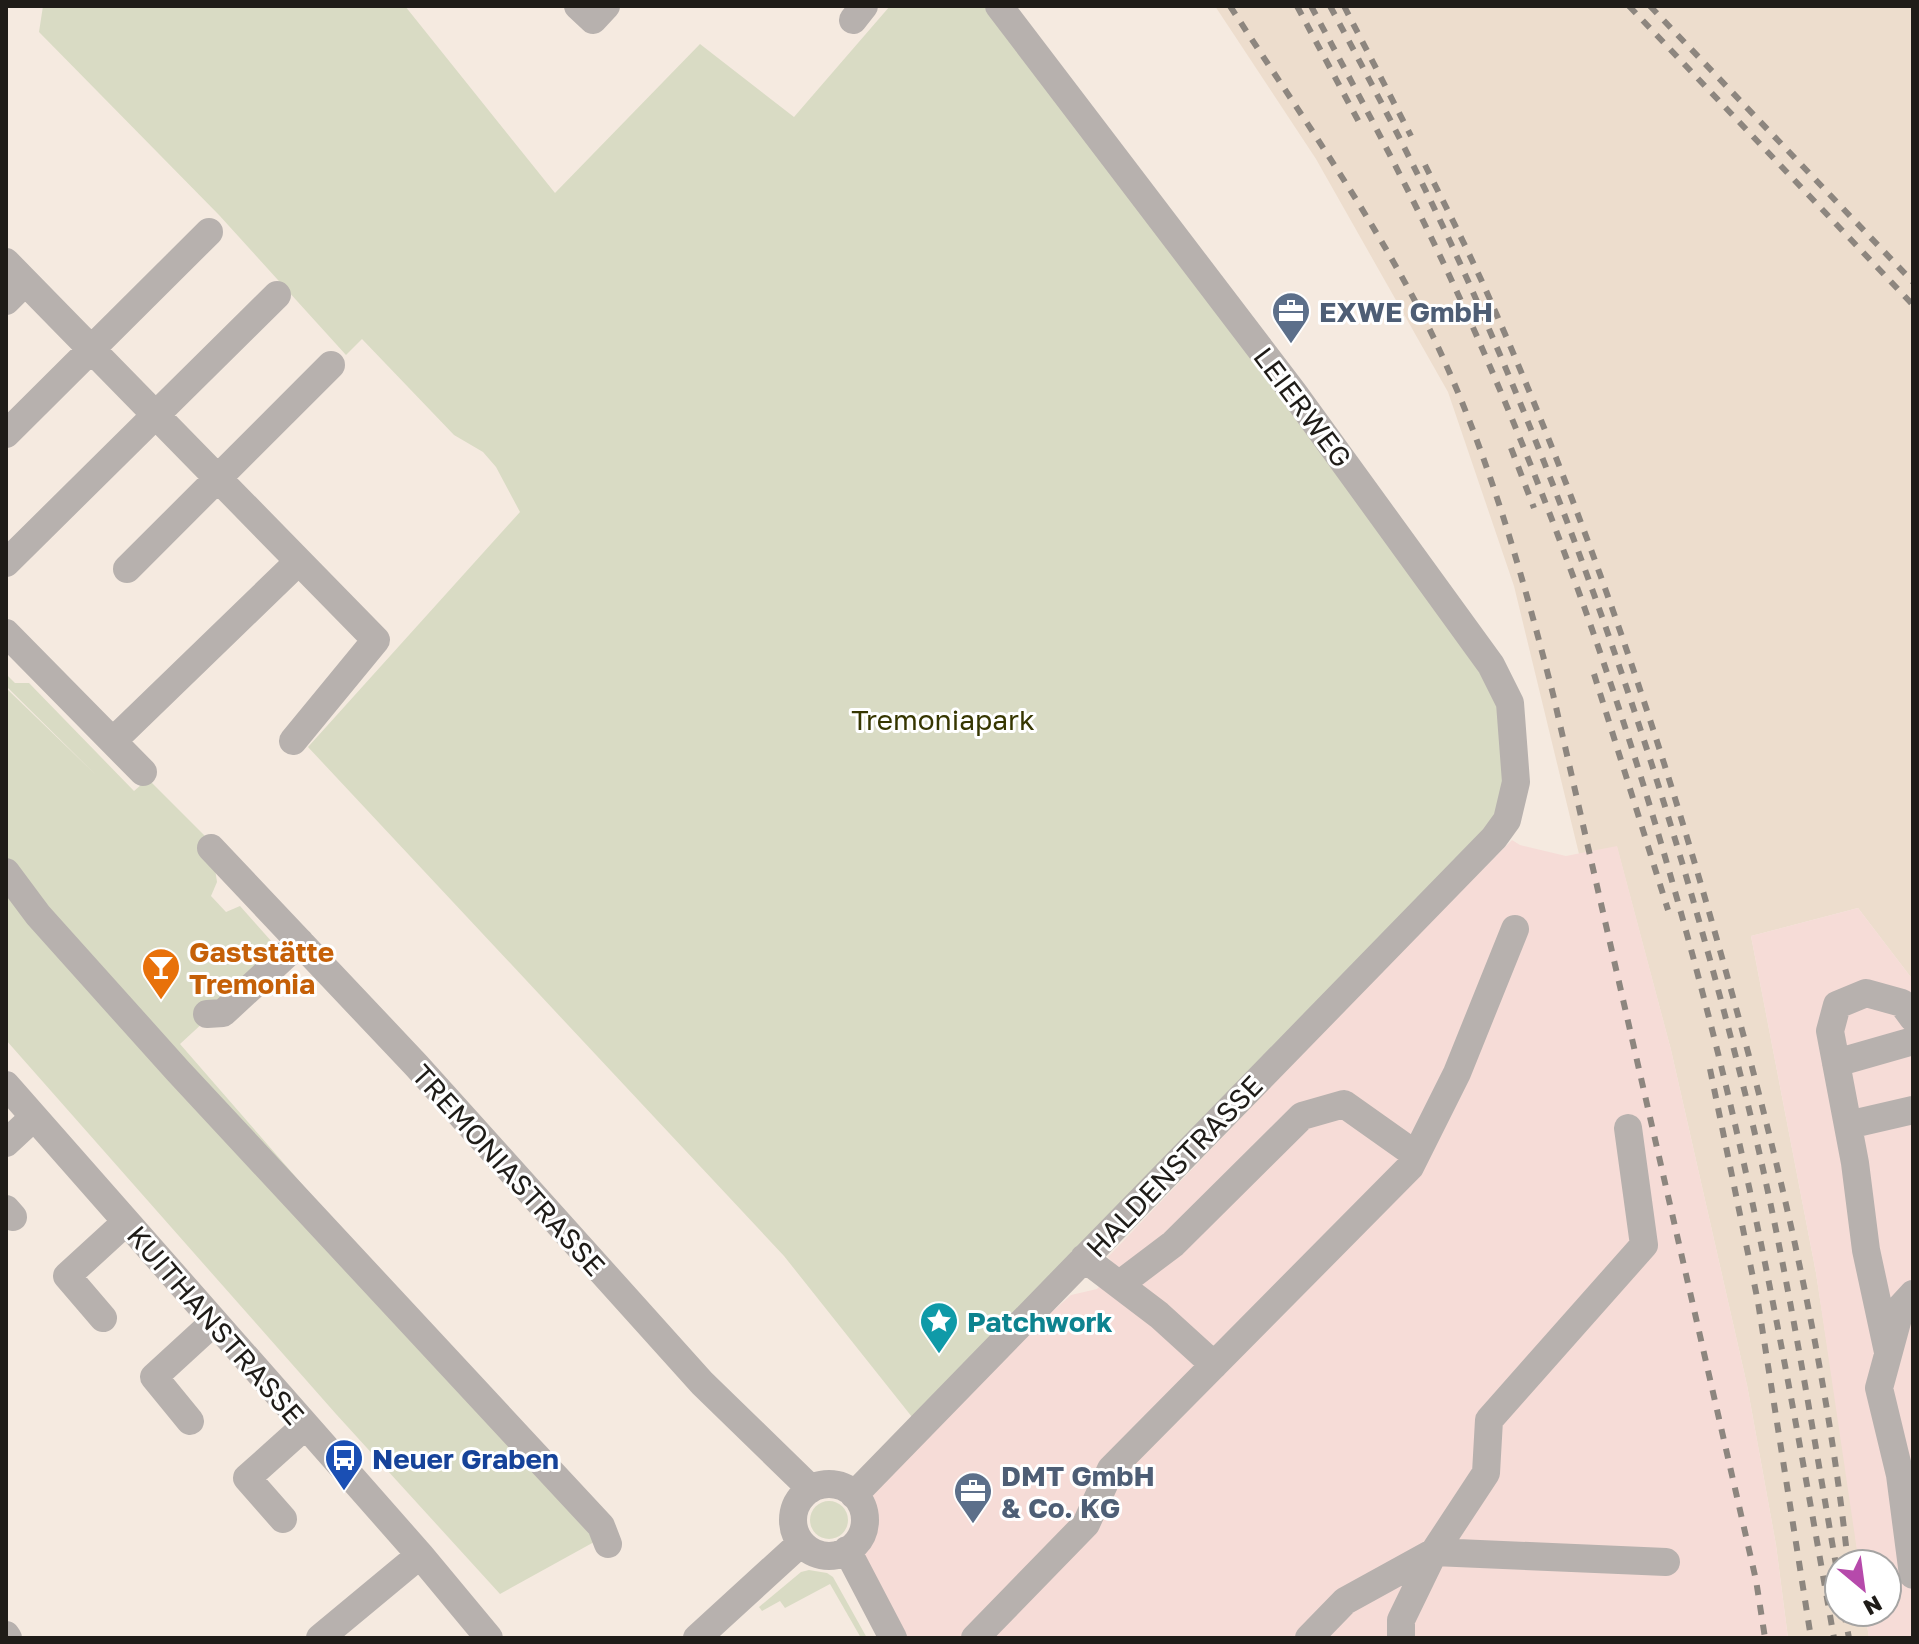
<svg xmlns="http://www.w3.org/2000/svg" width="1919" height="1644" viewBox="0 0 1919 1644" font-family="'Golos Text',sans-serif">
<style>
.built{fill:#edddcd}
.industrial{fill:#f6dcd7}
.green{fill:#d9dbc4}
.lines{fill:none;stroke-linecap:round;stroke-linejoin:round}
.minor{stroke:#b7b1ae;stroke-width:28}
.rail{stroke:#8d867f;stroke-width:6;stroke-dasharray:10 10;stroke-linecap:butt}
.labels{text-anchor:middle;dominant-baseline:central;stroke-width:6;stroke-linejoin:round;paint-order:stroke}
.service-label{font-size:28px;font-weight:bold;fill:#4e5e75;stroke:#fff;text-anchor:start}
.street-label{font-size:28px;fill:#1f1c18;stroke:#fff}
.park-label{font-size:28px;fill:#363600;stroke:#fff}
.food-label{font-size:28px;font-weight:bold;fill:#c56008;stroke:#fff;text-anchor:start}
.culture-label{font-size:28px;font-weight:bold;fill:#0d838f;stroke:#fff;text-anchor:start}
.transit-label{font-size:28px;font-weight:bold;fill:#164399;stroke:#fff;text-anchor:start}
</style>
<rect width="100%" height="100%" fill="#f5eae0"/>
<path class="built" d="M 1215,6 L 1913,6 L 1913,980 L 1858,908 L 1751,936 L 1816,1273 L 1850,1493 L 1859,1564 L 1839,1564 L 1839,1612 L 1865,1612 L 1869,1638 L 1788,1638 L 1776,1545 L 1747,1385 L 1671,1050 L 1617,847 L 1579,854 L 1514,586 L 1448,392 L 1316,159 Z"/>
<path class="industrial" d="M 1512,840 L 1520,845 L 1566,856 L 1617,846 L 1671,1050 L 1747,1385 L 1776,1545 L 1788,1638 L 900,1638 L 860,1546 L 867,1538 L 870,1524 L 869,1504 L 863,1493 L 939,1412 L 1071,1295 L 1097,1289 L 1117,1268 L 1108,1257 L 1389,963 Z
M 1858,908 L 1913,980 L 1913,1638 L 1869,1638 L 1865,1612 L 1887,1612 L 1887,1564 L 1859,1564 L 1816,1273 L 1751,936 Z"/>
<path class="green" d="M 43,6 L 405,6 L 555,193 L 700,44 L 794,117 L 890,6 L 994,6 L 1508,707 L 1503,817 L 916,1422 L 784,1256 L 308,747 L 520,512 L 496,467 L 483,452 L 454,435 L 362,339 L 346,355 L 219,215 L 39,32 Z
M 6,674 L 15,683 L 29,683 L 134,791 L 148,779 L 211,842 L 217,882 L 211,896 L 226,912 L 240,906 L 272,942 L 262,952 L 270,961 L 180,1044 L 396,1292 L 614,1531 L 500,1594 L 336,1414 L 6,1040 L 6,688 L 96,775 L 6,686 Z
M810 1520a19 19 0 1 1 38 0a19 19 0 1 1-38 0Z
M 809,1570 L 827,1573 L 833,1577 L 867,1638 L 861,1638 L 830,1584 L 785,1608 L 780,1601 L 762,1611 L 759,1607 L 801,1572 Z"/>
<g class="lines">
<path class="minor" d="M 578,6 L 593,20 L 606,6
M 853,20 L 864,6
M 6,262 L 376,640 L 293,741
M 6,301 L 25,282
M 6,434 L 209,232
M 6,563 L 277,295
M 127,569 L 331,365
M 6,633 L 143,772
M 113,741 L 298,562
M 211,848 L 416,1065 L 702,1383 L 811,1489
M 6,872 L 38,915 L 178,1071 L 601,1526 L 608,1544
M 207,1014 L 223,1013 L 300,942
M 1836,1063 L 1913,1041
M 6,1085 L 420,1555 L 489,1638
M 1848,1125 L 1913,1110
M 6,1143 L 34,1117
M 6,1209 L 13,1217
M 1084,1258 L 1159,1315 L 1214,1365
M 1120,1284 L 1173,1244 L 1302,1116 L 1344,1104 L 1416,1155
M 1913,1294 L 1901,1307 L 1879,1388 L 1900,1475 L 1913,1575
M 103,1318 L 67,1276 L 126,1222
M 1888,1352 L 1866,1250 L 1855,1163 L 1830,1031 L 1837,1005 L 1866,993 L 1902,1003 L 1913,1018
M 190,1421 L 154,1377 L 214,1322
M793 1520a36 36 0 1 1 72 0a36 36 0 1 1-72 0Z
M 854,1495 L 1494,838 L 1507,820 L 1516,782 L 1510,703 L 1491,665 L 1293,392 L 999,6
M 283,1519 L 247,1478 L 305,1426
M 847,1550 L 893,1638
M 6,1635 L 8,1638
M 320,1638 L 420,1555
M 697,1638 L 801,1543
M 975,1638 L 1086,1524 L 1111,1469 L 1410,1167 L 1457,1073 L 1515,929
M 1309,1638 L 1345,1601 L 1434,1552 L 1666,1562
M 1401,1638 L 1401,1620 L 1434,1552 L 1486,1473 L 1489,1420 L 1644,1245 L 1628,1128"/>
<path class="rail" d="M 1230,6 C 1298,111 1372,215 1428,326 C 1485,442 1521,569 1553,694 L 1756,1580 L 1765,1638
M 1297,6 L 1361,126
M 1311,6 C 1367,110 1423,215 1471,323 C 1569,544 1647,776 1707,1010 C 1761,1217 1797,1428 1834,1638
M 1330,6 C 1384,106 1437,208 1482,313 C 1591,562 1678,825 1744,1089 C 1785,1251 1810,1417 1839,1582
M 1344,6 L 1411,136
M 1629,6 L 1913,305
M 1650,6 L 1913,282
M 1425,165 C 1449,213 1474,262 1495,311 C 1590,527 1665,752 1728,979 C 1782,1172 1827,1365 1848,1564
M 1511,448 L 1534,508
M 1594,674 L 1668,910
M 1710,1069 L 1758,1302 L 1811,1638
M 1844,1612 L 1849,1638"/>
</g>
<defs>
<symbol id="office-pin" viewBox="-11 -11 22 30"><path d="M0 17L-7.5 6A9.5 9.5 0 1 1 7.5 6Z" fill="#5c6f8a" stroke="#fff"/><path d="M-6-3h4V-5.5h4V-3h4V5H-6ZM-1-4.5V-3h2v-1.5ZM-6 0V1H6V0Z" fill="#fff"/></symbol>
<symbol id="bar-pin" viewBox="-11 -11 22 30"><path d="M0 17L-7.5 6A9.5 9.5 0 1 1 7.5 6Z" fill="#e8710a" stroke="#fff"/><path d="M-6-5H6L.8 .8V4.5H3.5V6h-7V4.5H-.8V.8Z" fill="#fff"/></symbol>
<symbol id="sight-pin" viewBox="-11 -11 22 30"><path d="M0 17L-7.5 6A9.5 9.5 0 1 1 7.5 6Z" fill="#0f9aa8" stroke="#fff"/><path d="M0-6L1.8-2.2L6-1.7L2.9 1.2L3.7 5.4L0 3.3L-3.7 5.4L-2.9 1.2L-6-1.7L-1.8-2.2Z" fill="#fff"/></symbol>
<symbol id="bus-pin" viewBox="-11 -11 22 30"><path d="M0 17L-7.5 6A9.5 9.5 0 1 1 7.5 6Z" fill="#1a4fb4" stroke="#fff"/><path d="M-5-6H5V4H4V6H2V4H-2V6H-4V4H-5ZM-3.5-4V0h7V-4ZM-3.5 1.2v1.5H-2V1.2ZM2 1.2v1.5H3.5V1.2Z" fill="#fff"/></symbol>
</defs>
<g fill-rule="evenodd">
<use href="#office-pin" x="1269" y="289" width="44" height="60"/>
<use href="#bar-pin" x="139" y="945" width="44" height="60"/>
<use href="#sight-pin" x="917" y="1299" width="44" height="60"/>
<use href="#bus-pin" x="322" y="1436" width="44" height="60"/>
<use href="#office-pin" x="951" y="1469" width="44" height="60"/>
</g>
<g class="labels">
<g class="service-label">
<text x="1319" y="311">EXWE GmbH</text>
<text x="1001" y="1475">DMT GmbH<tspan x="1001" dy="32">&amp; Co. KG</tspan></text>
</g>
<g class="street-label">
<text transform="translate(1303 407) rotate(53)">LEIERWEG</text>
<text transform="translate(1174 1166) rotate(-46)">HALDENSTRASSE</text>
<text transform="translate(509 1170) rotate(48)">TREMONIASTRASSE</text>
<text transform="translate(216 1325) rotate(49)">KUITHANSTRASSE</text>
</g>
<g class="park-label">
<text x="943" y="719">Tremoniapark</text>
</g>
<g class="food-label">
<text x="189" y="951">Gaststätte<tspan x="189" dy="32">Tremonia</tspan></text>
</g>
<g class="culture-label">
<text x="967" y="1321">Patchwork</text>
</g>
<g class="transit-label">
<text x="372" y="1458">Neuer Graben</text>
</g>
</g>
<rect width="1919" height="1644" fill="none" stroke="#1f1c18" stroke-width="16"/>
<g transform="translate(1863 1588) rotate(151)"><circle r="38" fill="#ffffff" stroke="#a5a4a3" stroke-width="2"/>
<path d="M0-6L14 30L0 20L-14 30Z" fill="#b64aab"/>
<text y="-12" font-size="22" font-weight="bold" text-anchor="middle" fill="#1f1c18">N</text>
</g>
</svg>
